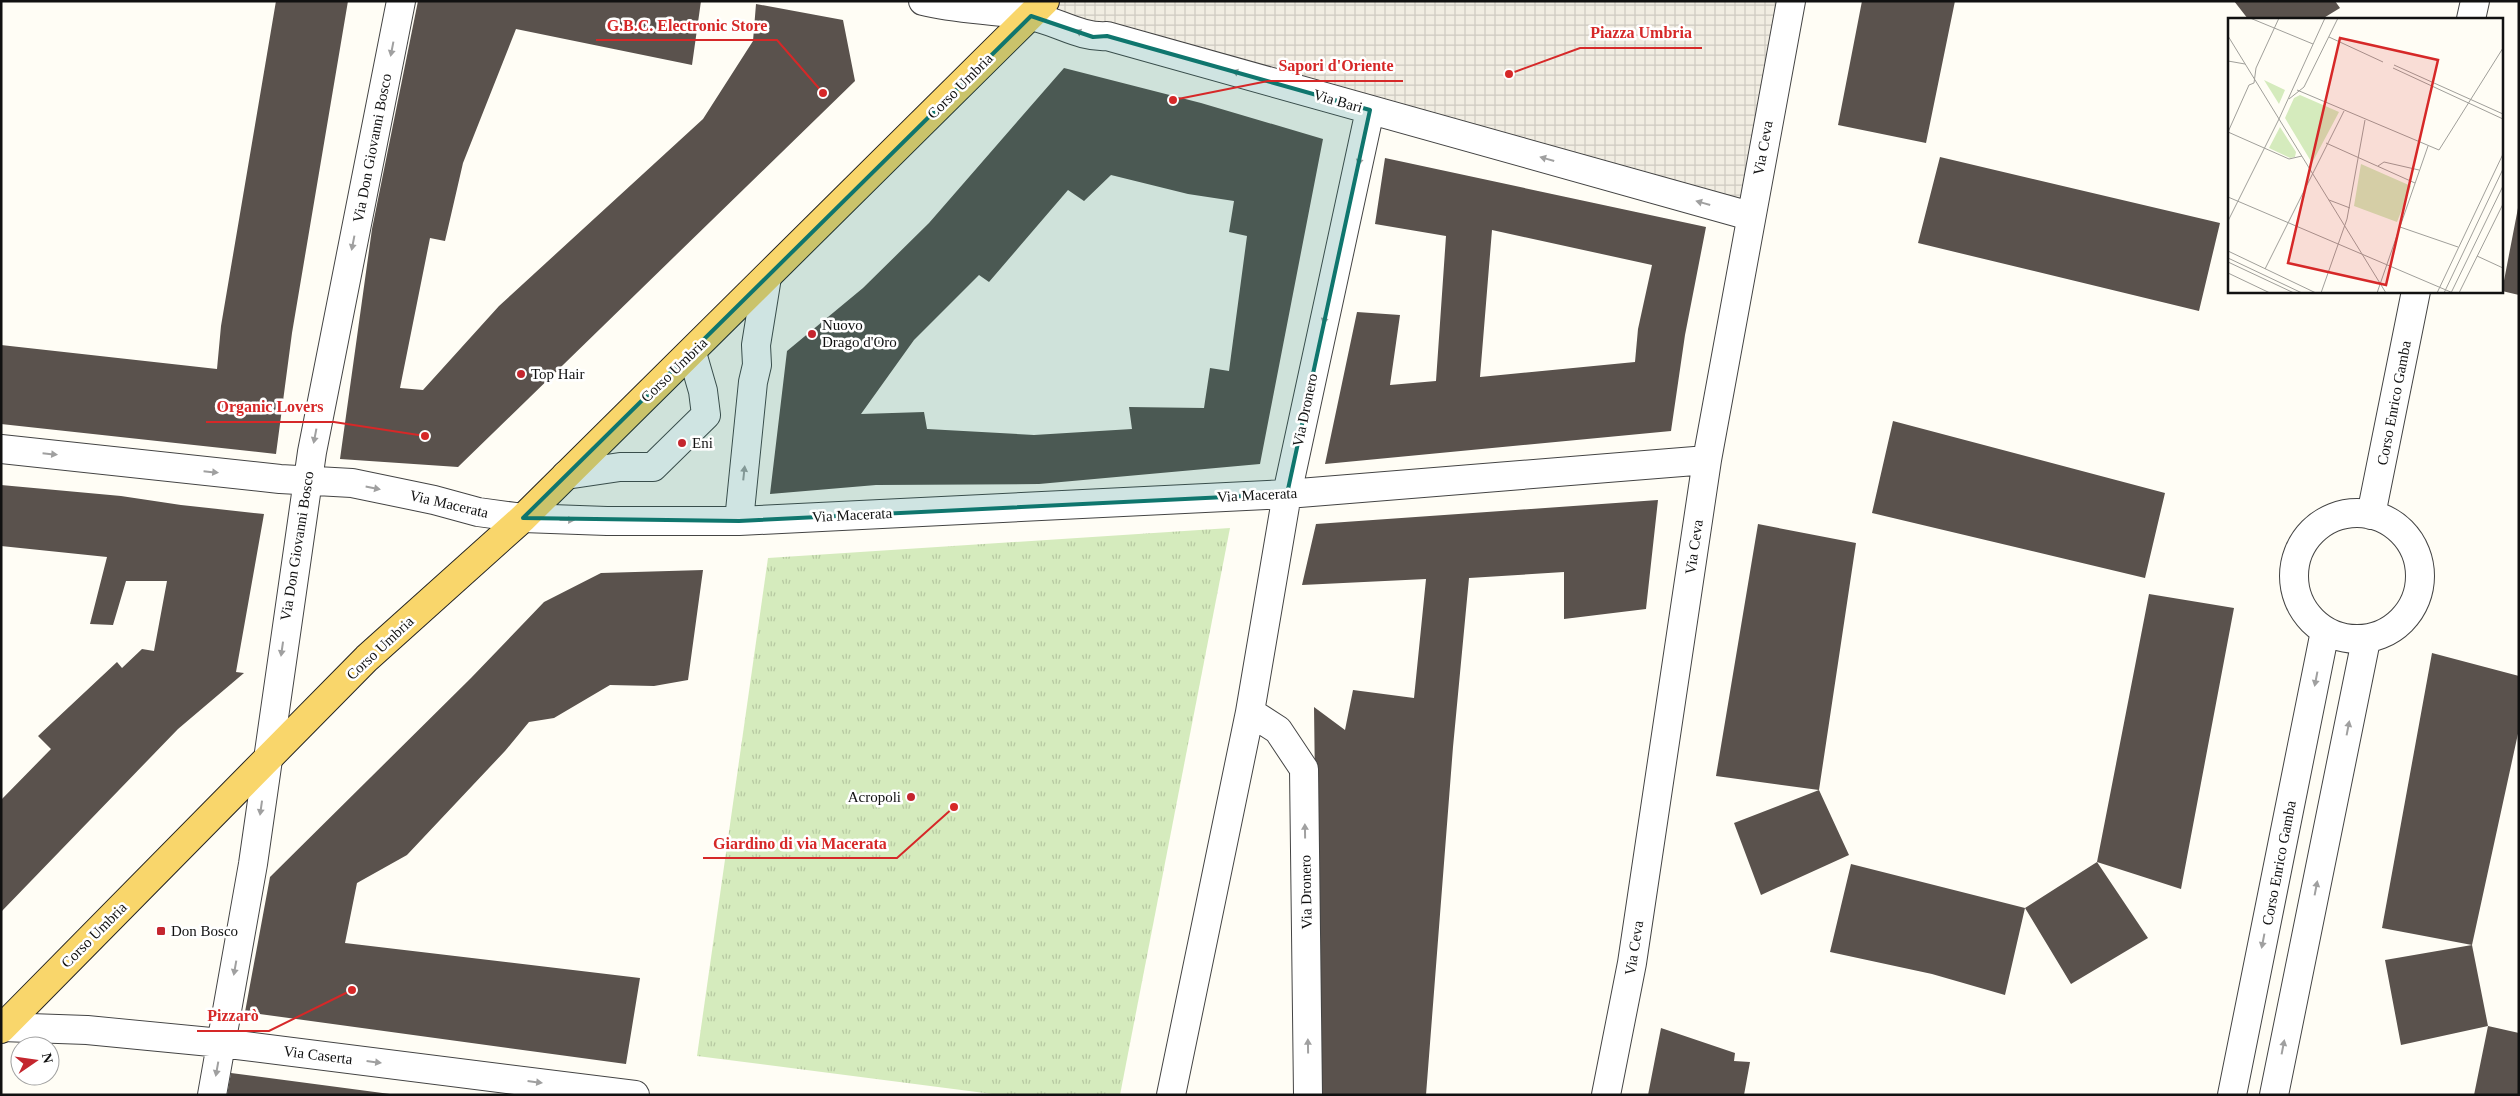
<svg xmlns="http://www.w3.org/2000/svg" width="2520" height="1096" viewBox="0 0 2520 1096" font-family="'Times New Roman',serif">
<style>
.park{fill:url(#park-tufts)}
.plaza{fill:url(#plaza-grid)}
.building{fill:#5a524d;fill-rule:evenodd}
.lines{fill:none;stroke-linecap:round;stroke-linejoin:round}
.minor-casing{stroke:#444;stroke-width:30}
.major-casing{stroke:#222;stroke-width:30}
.minor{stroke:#fff;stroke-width:28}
.major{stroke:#f9d66b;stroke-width:28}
.oneway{fill:#a0a0a0}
.marked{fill:#0f766e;fill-opacity:0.2;stroke:#0f766e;stroke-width:4;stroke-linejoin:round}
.poi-dot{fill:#c4262e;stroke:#fff;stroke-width:2}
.labels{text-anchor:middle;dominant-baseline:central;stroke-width:5;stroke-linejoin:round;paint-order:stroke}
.street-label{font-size:15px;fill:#111;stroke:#fff}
.poi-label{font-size:15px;fill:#111;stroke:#fff;text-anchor:start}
.inset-road{fill:none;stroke:#a09f9a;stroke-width:1}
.view{fill:#d62828;fill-opacity:0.15;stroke:#d62828;stroke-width:2.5}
.inset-edge{fill:none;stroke:#111;stroke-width:2.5}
.leader{fill:none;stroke:#d62828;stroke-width:2}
.callout-dot{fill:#d62828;stroke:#fff;stroke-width:2}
.callout-label{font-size:16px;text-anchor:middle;font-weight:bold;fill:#d62828;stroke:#fff;stroke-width:5;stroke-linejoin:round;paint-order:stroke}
</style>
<defs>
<pattern id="park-tufts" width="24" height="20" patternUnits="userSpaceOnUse" patternTransform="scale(1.25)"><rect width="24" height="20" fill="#d5ebbd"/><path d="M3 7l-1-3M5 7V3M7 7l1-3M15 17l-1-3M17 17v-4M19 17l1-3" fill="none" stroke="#b6c8a1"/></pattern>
<pattern id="plaza-grid" width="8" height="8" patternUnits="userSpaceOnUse" patternTransform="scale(1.25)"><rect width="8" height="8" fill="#f1ede2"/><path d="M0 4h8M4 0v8" fill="none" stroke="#cecac1"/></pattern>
</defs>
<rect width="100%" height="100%" fill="#fffdf5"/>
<path class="park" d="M 1230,528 L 1120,1095 L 1000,1095 L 697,1056 L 768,558 Z"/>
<path class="plaza" d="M 1045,1 L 1791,1 L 1750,216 L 1031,16 Z"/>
<path class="building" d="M 276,1 L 348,1 L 292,333 L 276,454 L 1,424 L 1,345 L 217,369 L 221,326 Z
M 418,1 L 701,1 L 692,65 L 516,29 L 463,163 L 445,241 L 430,238 L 400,388 L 423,390 L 499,306 L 703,119 L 753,41 L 756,4 L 843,20 L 855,81 L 458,467 L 340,459 L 372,229 Z
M 1862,1 L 1955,1 L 1926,143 L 1838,125 Z
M 2234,1 L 2335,1 L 2340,8 L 2322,19 L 2248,19 Z
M 1064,68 L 1201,103 L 1323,139 L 1260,464 L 1039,484 L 876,485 L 770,494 L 787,351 L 863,288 L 929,223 ZM 1111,175 L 1188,194 L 1234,201 L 1229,232 L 1247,236 L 1229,371 L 1210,368 L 1204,408 L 1129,407 L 1132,429 L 1034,435 L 927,429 L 924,412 L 861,414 L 914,340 L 979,275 L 989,282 L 1068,190 L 1084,201 Z
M 1940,157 L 2220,223 L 2199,311 L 1918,243 Z
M 1385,158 L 1706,227 L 1685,335 L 1671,431 L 1325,464 L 1357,312 L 1400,315 L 1390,385 L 1436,381 L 1446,236 L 1375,224 ZM 1492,230 L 1652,265 L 1638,329 L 1635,362 L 1480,377 Z
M 2518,208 L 2519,208 L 2519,295 L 2502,291 Z
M 1893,421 L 2165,493 L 2145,578 L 1872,513 Z
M 1,485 L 121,496 L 181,505 L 264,514 L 236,672 L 244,673 L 178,729 L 1,912 L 1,800 L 51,749 L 38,736 L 117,662 L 122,668 L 142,649 L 154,651 L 167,581 L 126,581 L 113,625 L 90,624 L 107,557 L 1,546 Z
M 1658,500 L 1646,609 L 1564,619 L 1564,572 L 1469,578 L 1453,747 L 1426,1095 L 1319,1095 L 1314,707 L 1345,730 L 1353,690 L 1414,698 L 1426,579 L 1302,585 L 1316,524 Z
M 1758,524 L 1856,543 L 1819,790 L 1716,776 Z
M 703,570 L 688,680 L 654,686 L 610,685 L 554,718 L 529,722 L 505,751 L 407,855 L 357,883 L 345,943 L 640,978 L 626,1064 L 245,1012 L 270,877 L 471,678 L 544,602 L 601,573 Z
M 2149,594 L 2234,608 L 2181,889 L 2097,862 Z
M 2432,653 L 2519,676 L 2519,729 L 2472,945 L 2488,1026 L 2519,1033 L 2519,1095 L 2474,1095 L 2488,1026 L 2401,1045 L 2385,960 L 2472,945 L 2382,928 Z
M 1819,790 L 1849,855 L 1761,895 L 1734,823 Z
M 2097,862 L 2148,938 L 2071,984 L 2025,908 L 2005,995 L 1932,974 L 1830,952 L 1851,864 L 2025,908 Z
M 1661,1028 L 1735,1053 L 1734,1061 L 1750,1062 L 1744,1095 L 1648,1095 Z
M 231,1073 L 390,1094 L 390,1095 L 227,1095 Z"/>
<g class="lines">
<defs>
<path id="minor" d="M 923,1 C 958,10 994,9 1029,16 C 1056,20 1079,38 1107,36 L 1750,216
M 2471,19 L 2475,1
M 1,449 L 280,479 L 352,483 L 434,500 L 478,512 L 523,518 L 607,521 L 739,521 L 1287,494 L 1707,460
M 566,475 L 620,467 L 653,467 L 706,415 L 703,391 L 692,353
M2294 576a63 63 0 1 1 126 0a63 63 0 1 1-126 0Z
M 2371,515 L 2416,291
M 739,521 L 753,382 L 757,365 L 756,345 L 767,277
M 1250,712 L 1278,730 L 1304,769 L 1308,1095
M 1,1027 L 87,1030 L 221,1043 L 635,1095
M 212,1095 L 253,864 L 312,452 L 401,1
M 1171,1095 L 1250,712 L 1287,494 L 1370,110
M 1606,1095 L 1632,963 L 1707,460 L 1791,1
M 2232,1095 L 2325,631
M 2274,1095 L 2366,640"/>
<path id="major" d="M 1,1029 L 367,658 L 523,518 L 1045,1"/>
</defs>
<use href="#minor" class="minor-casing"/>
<use href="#major" class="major-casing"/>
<use href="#minor" class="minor"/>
<use href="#major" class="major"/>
</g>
<defs><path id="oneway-solid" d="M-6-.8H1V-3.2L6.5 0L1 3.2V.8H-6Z" transform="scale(1.25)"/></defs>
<g class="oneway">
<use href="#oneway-solid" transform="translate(1082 33) rotate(-161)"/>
<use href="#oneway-solid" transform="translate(392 49) rotate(101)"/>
<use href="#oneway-solid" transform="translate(1239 73) rotate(-164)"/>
<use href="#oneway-solid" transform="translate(1360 158) rotate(102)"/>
<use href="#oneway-solid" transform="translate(1547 159) rotate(-164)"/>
<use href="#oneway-solid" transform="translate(1703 203) rotate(-164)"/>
<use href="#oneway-solid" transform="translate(353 243) rotate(101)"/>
<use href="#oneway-solid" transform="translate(1325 317) rotate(102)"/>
<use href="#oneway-solid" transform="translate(315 436) rotate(101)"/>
<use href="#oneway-solid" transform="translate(50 454) rotate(6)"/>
<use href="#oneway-solid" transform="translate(211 472) rotate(6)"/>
<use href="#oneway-solid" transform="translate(744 473) rotate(-84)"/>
<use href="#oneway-solid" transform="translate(373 488) rotate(11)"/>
<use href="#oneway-solid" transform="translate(567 520) rotate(2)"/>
<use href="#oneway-solid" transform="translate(282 649) rotate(98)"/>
<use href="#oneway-solid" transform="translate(2316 679) rotate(101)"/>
<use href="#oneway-solid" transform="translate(2348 728) rotate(-79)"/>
<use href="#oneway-solid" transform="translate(261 808) rotate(98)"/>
<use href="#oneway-solid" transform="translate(1305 831) rotate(-91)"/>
<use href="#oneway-solid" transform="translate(2316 888) rotate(-79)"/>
<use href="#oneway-solid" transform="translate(2263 941) rotate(101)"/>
<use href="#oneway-solid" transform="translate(235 968) rotate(100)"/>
<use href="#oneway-solid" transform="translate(1308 1046) rotate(-91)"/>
<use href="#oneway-solid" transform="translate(2283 1047) rotate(-79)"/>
<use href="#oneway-solid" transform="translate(374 1062) rotate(7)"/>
<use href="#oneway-solid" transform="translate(217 1069) rotate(100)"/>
<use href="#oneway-solid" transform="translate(535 1082) rotate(7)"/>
</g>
<path class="marked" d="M 1031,16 L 1093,37 L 1107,36 L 1370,110 L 1287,494 L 739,521 L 523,518 Z"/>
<g class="poi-dot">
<circle cx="812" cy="334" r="5"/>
<circle cx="521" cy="374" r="5"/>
<circle cx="682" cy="443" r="5"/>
<circle cx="911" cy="797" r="5"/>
<rect x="156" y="926" width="10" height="10" rx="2.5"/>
</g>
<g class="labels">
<g class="street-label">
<text transform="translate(960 86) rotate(-45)">Corso Umbria</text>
<text transform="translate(1338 101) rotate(16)">Via Bari</text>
<text transform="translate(372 148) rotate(-79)">Via Don Giovanni Bosco</text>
<text transform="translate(1763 148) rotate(-80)">Via Ceva</text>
<text transform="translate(674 370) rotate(-44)">Corso Umbria</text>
<text transform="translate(2394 403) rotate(-79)">Corso Enrico Gamba</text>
<text transform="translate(1305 410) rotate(-78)">Via Dronero</text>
<text transform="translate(1257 495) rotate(-3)">Via Macerata</text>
<text transform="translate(449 504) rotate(13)">Via Macerata</text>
<text transform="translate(852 515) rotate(-3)">Via Macerata</text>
<text transform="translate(297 546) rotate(-81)">Via Don Giovanni Bosco</text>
<text transform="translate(1694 547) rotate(-82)">Via Ceva</text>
<text transform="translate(380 648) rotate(-43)">Corso Umbria</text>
<text transform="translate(2279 863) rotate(-79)">Corso Enrico Gamba</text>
<text transform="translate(1306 892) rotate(-91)">Via Dronero</text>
<text transform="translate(94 935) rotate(-45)">Corso Umbria</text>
<text transform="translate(1634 948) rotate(-81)">Via Ceva</text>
<text transform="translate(318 1055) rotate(7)">Via Caserta</text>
</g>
<g class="poi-label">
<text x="822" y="325">Nuovo<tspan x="822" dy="17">Drago d'Oro</tspan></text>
<text x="531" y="374">Top Hair</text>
<text x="692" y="443">Eni</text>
<text x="901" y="797" text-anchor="end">Acropoli</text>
<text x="171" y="931">Don Bosco</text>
</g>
</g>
<g transform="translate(2228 18)">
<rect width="275" height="275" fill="#fffdf5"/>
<path d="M 72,77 L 111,94 L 84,145 L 57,100 L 66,80 ZM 133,146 L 183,168 L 169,204 L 126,188 Z" fill="#d5ebbd"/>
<path d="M 36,62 L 57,72 L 51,86 ZM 52,109 L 68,134 L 67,139 L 62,140 L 41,130 Z" fill="#d5ebbd"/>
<path class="inset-road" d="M 22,0 L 85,26M 97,0 L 51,101 L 158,275M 0,18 L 51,101 L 0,203M 101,19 L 155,44M 0,43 L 17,46M 166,47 L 275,96M 165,50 L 275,101M 69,72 L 211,132 L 275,30M 61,81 L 76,69 L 110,0M 0,114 L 21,67 L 26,65 L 28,50 L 51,0M 0,114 L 61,141 L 74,138M 98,125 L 187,165M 150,148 L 156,144 L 191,152M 0,179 L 225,275M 101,182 L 122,190M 172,209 L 230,229M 0,233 L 88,275M 249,238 L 275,250M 0,240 L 74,275M 0,244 L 66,275M 37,251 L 116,93M 0,255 L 42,275M 93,275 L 119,201 L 137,102M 149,275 L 200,128M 209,275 L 275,136M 216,275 L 275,151M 223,275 L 275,168M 231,275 L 275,186"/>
<path class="view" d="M 112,20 L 210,42 L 158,267 L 60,245 Z"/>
<rect width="275" height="275" class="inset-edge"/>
</g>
<path class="leader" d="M823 93L777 40H596M1509 74L1580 48H1702M1173 100L1268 81H1403M425 436L334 422H206M954 807L897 858H703M352 990L269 1031H197"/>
<g class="callout-dot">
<circle cx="823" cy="93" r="5"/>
<circle cx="1509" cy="74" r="5"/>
<circle cx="1173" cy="100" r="5"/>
<circle cx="425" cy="436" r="5"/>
<circle cx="954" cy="807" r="5"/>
<circle cx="352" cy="990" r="5"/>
</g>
<g class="callout-label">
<text x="687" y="31">G.B.C. Electronic Store</text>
<text x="1641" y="38">Piazza Umbria</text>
<text x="1336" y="71">Sapori d'Oriente</text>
<text x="270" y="412">Organic Lovers</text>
<text x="800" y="849">Giardino di via Macerata</text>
<text x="233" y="1021">Pizzarò</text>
</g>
<rect width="2520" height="1096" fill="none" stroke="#111111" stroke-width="5"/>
<g transform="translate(35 1061) rotate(77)"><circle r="24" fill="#ffffff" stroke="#a0a0a0"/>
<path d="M0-4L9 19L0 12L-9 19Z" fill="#c4262e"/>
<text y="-8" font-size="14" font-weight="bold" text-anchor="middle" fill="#111111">N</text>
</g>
</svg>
